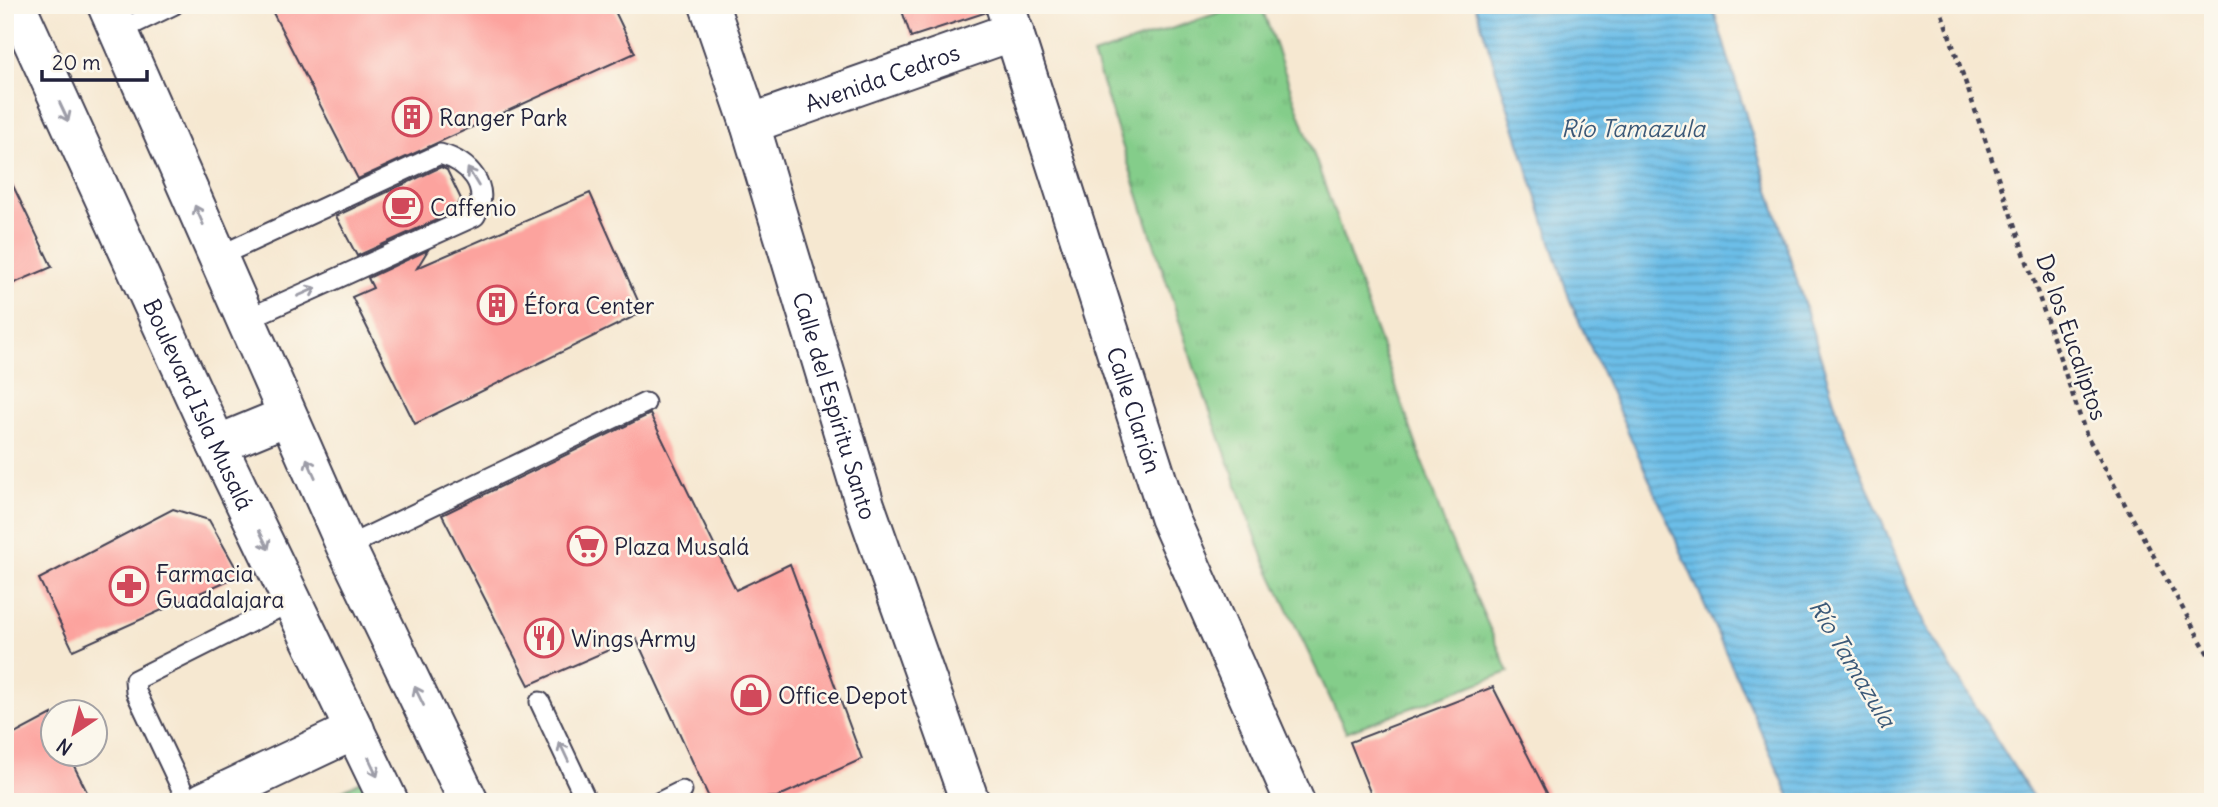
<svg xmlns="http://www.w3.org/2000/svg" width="2218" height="807" viewBox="0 0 2218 807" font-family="Delius,sans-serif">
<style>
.grass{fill:url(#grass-tufts);stroke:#537862;stroke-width:2}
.garden{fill:url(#garden-furrows);stroke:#537862;stroke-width:2}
.water{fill:url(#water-rules);stroke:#477092;stroke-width:2}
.building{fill:#fca39e}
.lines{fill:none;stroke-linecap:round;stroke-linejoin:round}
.lane-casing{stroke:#424052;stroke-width:23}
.street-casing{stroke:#424052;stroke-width:42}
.secondary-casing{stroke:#424052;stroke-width:42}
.primary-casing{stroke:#424052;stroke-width:42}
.path{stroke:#424052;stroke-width:4.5;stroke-dasharray:5 5;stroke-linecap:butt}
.lane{stroke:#fff;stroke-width:19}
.street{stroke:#fff;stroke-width:38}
.secondary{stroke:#fff;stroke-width:38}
.primary{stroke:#fff;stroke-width:38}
.oneway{stroke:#9c9ca7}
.labels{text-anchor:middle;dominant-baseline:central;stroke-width:5;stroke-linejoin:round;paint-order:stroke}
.street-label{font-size:23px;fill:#22223b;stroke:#fbf7ec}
.poi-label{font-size:23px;fill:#22223b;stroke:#fbf7ec;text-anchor:start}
.water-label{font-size:24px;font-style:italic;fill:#3c5978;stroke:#fbf7ec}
</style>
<defs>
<pattern id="grass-tufts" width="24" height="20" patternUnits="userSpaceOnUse" patternTransform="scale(1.75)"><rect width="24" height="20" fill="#84cd8a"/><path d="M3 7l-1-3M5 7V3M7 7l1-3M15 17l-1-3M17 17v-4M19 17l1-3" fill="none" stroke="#72b078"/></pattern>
<pattern id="garden-furrows" width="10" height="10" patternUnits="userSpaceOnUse" patternTransform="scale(1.75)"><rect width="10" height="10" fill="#84cd8a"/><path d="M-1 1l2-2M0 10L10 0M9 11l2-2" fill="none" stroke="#72b078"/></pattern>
<pattern id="water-rules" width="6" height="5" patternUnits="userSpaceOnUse" patternTransform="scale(1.75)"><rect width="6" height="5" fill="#6cbee8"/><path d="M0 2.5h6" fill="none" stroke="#589abd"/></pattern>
</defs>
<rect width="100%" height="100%" fill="#fbf7ec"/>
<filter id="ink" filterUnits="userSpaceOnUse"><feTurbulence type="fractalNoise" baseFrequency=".0143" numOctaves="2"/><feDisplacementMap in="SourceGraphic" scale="14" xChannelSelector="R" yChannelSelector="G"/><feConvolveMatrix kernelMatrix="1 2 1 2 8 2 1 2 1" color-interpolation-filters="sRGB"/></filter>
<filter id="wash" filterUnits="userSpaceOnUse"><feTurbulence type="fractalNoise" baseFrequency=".00686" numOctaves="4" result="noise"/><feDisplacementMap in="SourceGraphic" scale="28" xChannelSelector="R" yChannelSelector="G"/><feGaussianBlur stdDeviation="1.57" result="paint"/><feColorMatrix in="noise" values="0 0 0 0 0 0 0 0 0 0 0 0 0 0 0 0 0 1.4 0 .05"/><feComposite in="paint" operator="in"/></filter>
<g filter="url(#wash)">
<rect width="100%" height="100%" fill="#f6e8d1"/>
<path class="grass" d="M 1242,5 L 1261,5 L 1448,534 L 1509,672 L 1346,732 L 1264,559 L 1195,370 L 1093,55 Z"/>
<path class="garden" d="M 369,777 L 381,802 L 323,802 L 323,800 Z"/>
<path class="water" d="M 1475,5 L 1712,5 L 1840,420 L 1925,626 L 2036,802 L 1792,802 L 1570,301 Z"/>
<g id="blocks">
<path class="building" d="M 269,5 L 612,5 L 635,53 L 358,179 Z
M 900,5 L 984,5 L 984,13 L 911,37 Z
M 441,167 L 447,170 L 461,199 L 452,213 L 357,256 L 336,216 Z
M 5,169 L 52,267 L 5,287 Z
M 590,193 L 643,312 L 415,424 L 352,297 L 373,288 L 368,278 L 428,250 L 417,268 Z
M 650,414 L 736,590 L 790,564 L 862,759 L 777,797 L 711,802 L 636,638 L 529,685 L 442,515 Z
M 173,509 L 209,520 L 240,575 L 73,650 L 39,579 Z
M 1493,687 L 1547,793 L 1529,802 L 1374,802 L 1350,742 Z
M 52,714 L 52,754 L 68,754 L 92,802 L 5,802 L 5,739 Z"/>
</g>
</g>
<g filter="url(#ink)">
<use href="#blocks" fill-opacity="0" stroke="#424052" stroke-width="2"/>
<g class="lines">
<defs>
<path id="lane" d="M 119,31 L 173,5
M 217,257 L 440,154 C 469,162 492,187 475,216 L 245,320
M 346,547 L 645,403
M 540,702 L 587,802
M 188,802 L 136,692 L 135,680 L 294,600
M 660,802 L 682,791"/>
<g id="street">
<path id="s1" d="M 709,5 L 750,124 L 865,505 L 970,802"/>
<path id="s2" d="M 750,124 L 1014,31"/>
<path d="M 203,802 L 355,730"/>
</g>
<g id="secondary">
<path id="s3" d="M 1005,5 L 1169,517 L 1295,802"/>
</g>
<g id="primary">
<path id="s4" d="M 16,5 L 217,445 L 389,802"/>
<path d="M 107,5 L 346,547 L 469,802"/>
<path d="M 217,445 L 287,416"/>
</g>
</defs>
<use href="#lane" class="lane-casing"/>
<use href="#street" class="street-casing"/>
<use href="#secondary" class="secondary-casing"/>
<use href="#primary" class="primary-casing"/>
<path class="path" d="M 1939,5 L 2086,434 L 2213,663"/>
<use href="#lane" class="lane"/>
<use href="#street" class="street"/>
<use href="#secondary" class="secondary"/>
<use href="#primary" class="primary"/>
</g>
<defs><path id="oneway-shaft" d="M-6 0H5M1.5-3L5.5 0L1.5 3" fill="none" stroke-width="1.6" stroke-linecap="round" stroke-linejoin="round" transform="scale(1.75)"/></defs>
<g class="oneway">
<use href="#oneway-shaft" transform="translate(64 112) rotate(65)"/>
<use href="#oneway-shaft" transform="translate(473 177) rotate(-121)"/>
<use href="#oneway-shaft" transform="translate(199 215) rotate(-114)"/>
<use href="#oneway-shaft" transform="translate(307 292) rotate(-24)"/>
<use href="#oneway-shaft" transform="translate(311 468) rotate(-114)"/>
<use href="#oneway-shaft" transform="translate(264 540) rotate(64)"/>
<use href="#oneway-shaft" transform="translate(419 696) rotate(-116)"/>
<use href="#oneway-shaft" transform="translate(564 752) rotate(-115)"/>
<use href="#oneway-shaft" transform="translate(373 767) rotate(65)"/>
</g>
</g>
<defs>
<symbol id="building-ring" viewBox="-11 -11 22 22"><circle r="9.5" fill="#fbf7ec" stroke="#d1495b" stroke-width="1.5"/><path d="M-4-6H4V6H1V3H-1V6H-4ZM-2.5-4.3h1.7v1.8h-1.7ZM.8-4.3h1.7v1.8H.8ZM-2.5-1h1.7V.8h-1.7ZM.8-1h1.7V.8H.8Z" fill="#d1495b"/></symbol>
<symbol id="cafe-ring" viewBox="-11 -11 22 22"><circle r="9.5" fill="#fbf7ec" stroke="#d1495b" stroke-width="1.5"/><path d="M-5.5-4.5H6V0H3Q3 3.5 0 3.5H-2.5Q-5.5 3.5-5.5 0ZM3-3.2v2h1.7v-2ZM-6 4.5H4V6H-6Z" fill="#d1495b"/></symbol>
<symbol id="supermarket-ring" viewBox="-11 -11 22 22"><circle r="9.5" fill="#fbf7ec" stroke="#d1495b" stroke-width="1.5"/><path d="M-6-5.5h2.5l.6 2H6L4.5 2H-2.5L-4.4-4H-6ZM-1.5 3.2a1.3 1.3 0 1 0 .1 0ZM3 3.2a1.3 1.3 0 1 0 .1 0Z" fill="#d1495b"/></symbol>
<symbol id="pharmacy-ring" viewBox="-11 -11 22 22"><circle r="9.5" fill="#fbf7ec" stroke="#d1495b" stroke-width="1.5"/><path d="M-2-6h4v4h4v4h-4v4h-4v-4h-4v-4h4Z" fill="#d1495b"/></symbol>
<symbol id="restaurant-ring" viewBox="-11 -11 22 22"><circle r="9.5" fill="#fbf7ec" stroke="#d1495b" stroke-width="1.5"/><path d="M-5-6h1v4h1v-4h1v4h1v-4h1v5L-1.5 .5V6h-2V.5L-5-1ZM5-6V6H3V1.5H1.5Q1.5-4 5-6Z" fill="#d1495b"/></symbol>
<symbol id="shop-ring" viewBox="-11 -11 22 22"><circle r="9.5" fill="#fbf7ec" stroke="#d1495b" stroke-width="1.5"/><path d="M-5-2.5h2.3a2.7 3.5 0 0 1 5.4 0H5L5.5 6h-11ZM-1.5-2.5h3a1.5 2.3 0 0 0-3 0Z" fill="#d1495b"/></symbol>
</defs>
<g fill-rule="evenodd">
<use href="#building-ring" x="390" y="95" width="44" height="44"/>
<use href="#cafe-ring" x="381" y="185" width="44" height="44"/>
<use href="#building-ring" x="475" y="283" width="44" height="44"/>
<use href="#supermarket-ring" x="565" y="524" width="44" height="44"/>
<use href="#pharmacy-ring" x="107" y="564" width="44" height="44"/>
<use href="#restaurant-ring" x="522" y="616" width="44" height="44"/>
<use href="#shop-ring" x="729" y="673" width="44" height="44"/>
</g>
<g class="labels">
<g class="street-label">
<text stroke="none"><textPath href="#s2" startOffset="140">Avenida Cedros</textPath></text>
<text transform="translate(2072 337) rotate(71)">De los Eucaliptos</text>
<text stroke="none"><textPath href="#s4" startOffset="439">Boulevard Isla Musalá</textPath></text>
<text stroke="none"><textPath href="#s1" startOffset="420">Calle del Espíritu Santo</textPath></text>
<text stroke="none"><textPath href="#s3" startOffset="425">Calle Clarión</textPath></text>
</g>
<g class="poi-label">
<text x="439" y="117">Ranger Park</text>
<text x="430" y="207">Caffenio</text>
<text x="524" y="305">Éfora Center</text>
<text x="614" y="546">Plaza Musalá</text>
<text x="156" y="573">Farmacia<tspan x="156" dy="26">Guadalajara</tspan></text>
<text x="571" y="638">Wings Army</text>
<text x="778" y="695">Office Depot</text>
</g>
<g class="water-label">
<text x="1633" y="128">Río Tamazula</text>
<text transform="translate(1853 663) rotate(59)">Río Tamazula</text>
</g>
</g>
<rect width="2218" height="807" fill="none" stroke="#fbf7ec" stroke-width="28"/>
<g transform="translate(74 733) rotate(215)"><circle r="33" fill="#fbf7ec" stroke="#a4a2a5" stroke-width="2"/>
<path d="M0-5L12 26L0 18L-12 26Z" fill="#d1495b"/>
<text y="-10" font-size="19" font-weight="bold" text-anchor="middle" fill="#22223b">N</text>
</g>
<path d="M42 70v10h105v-10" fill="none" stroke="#22223b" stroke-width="3.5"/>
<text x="52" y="70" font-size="21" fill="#22223b" stroke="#fbf7ec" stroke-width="5" paint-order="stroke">20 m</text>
</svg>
